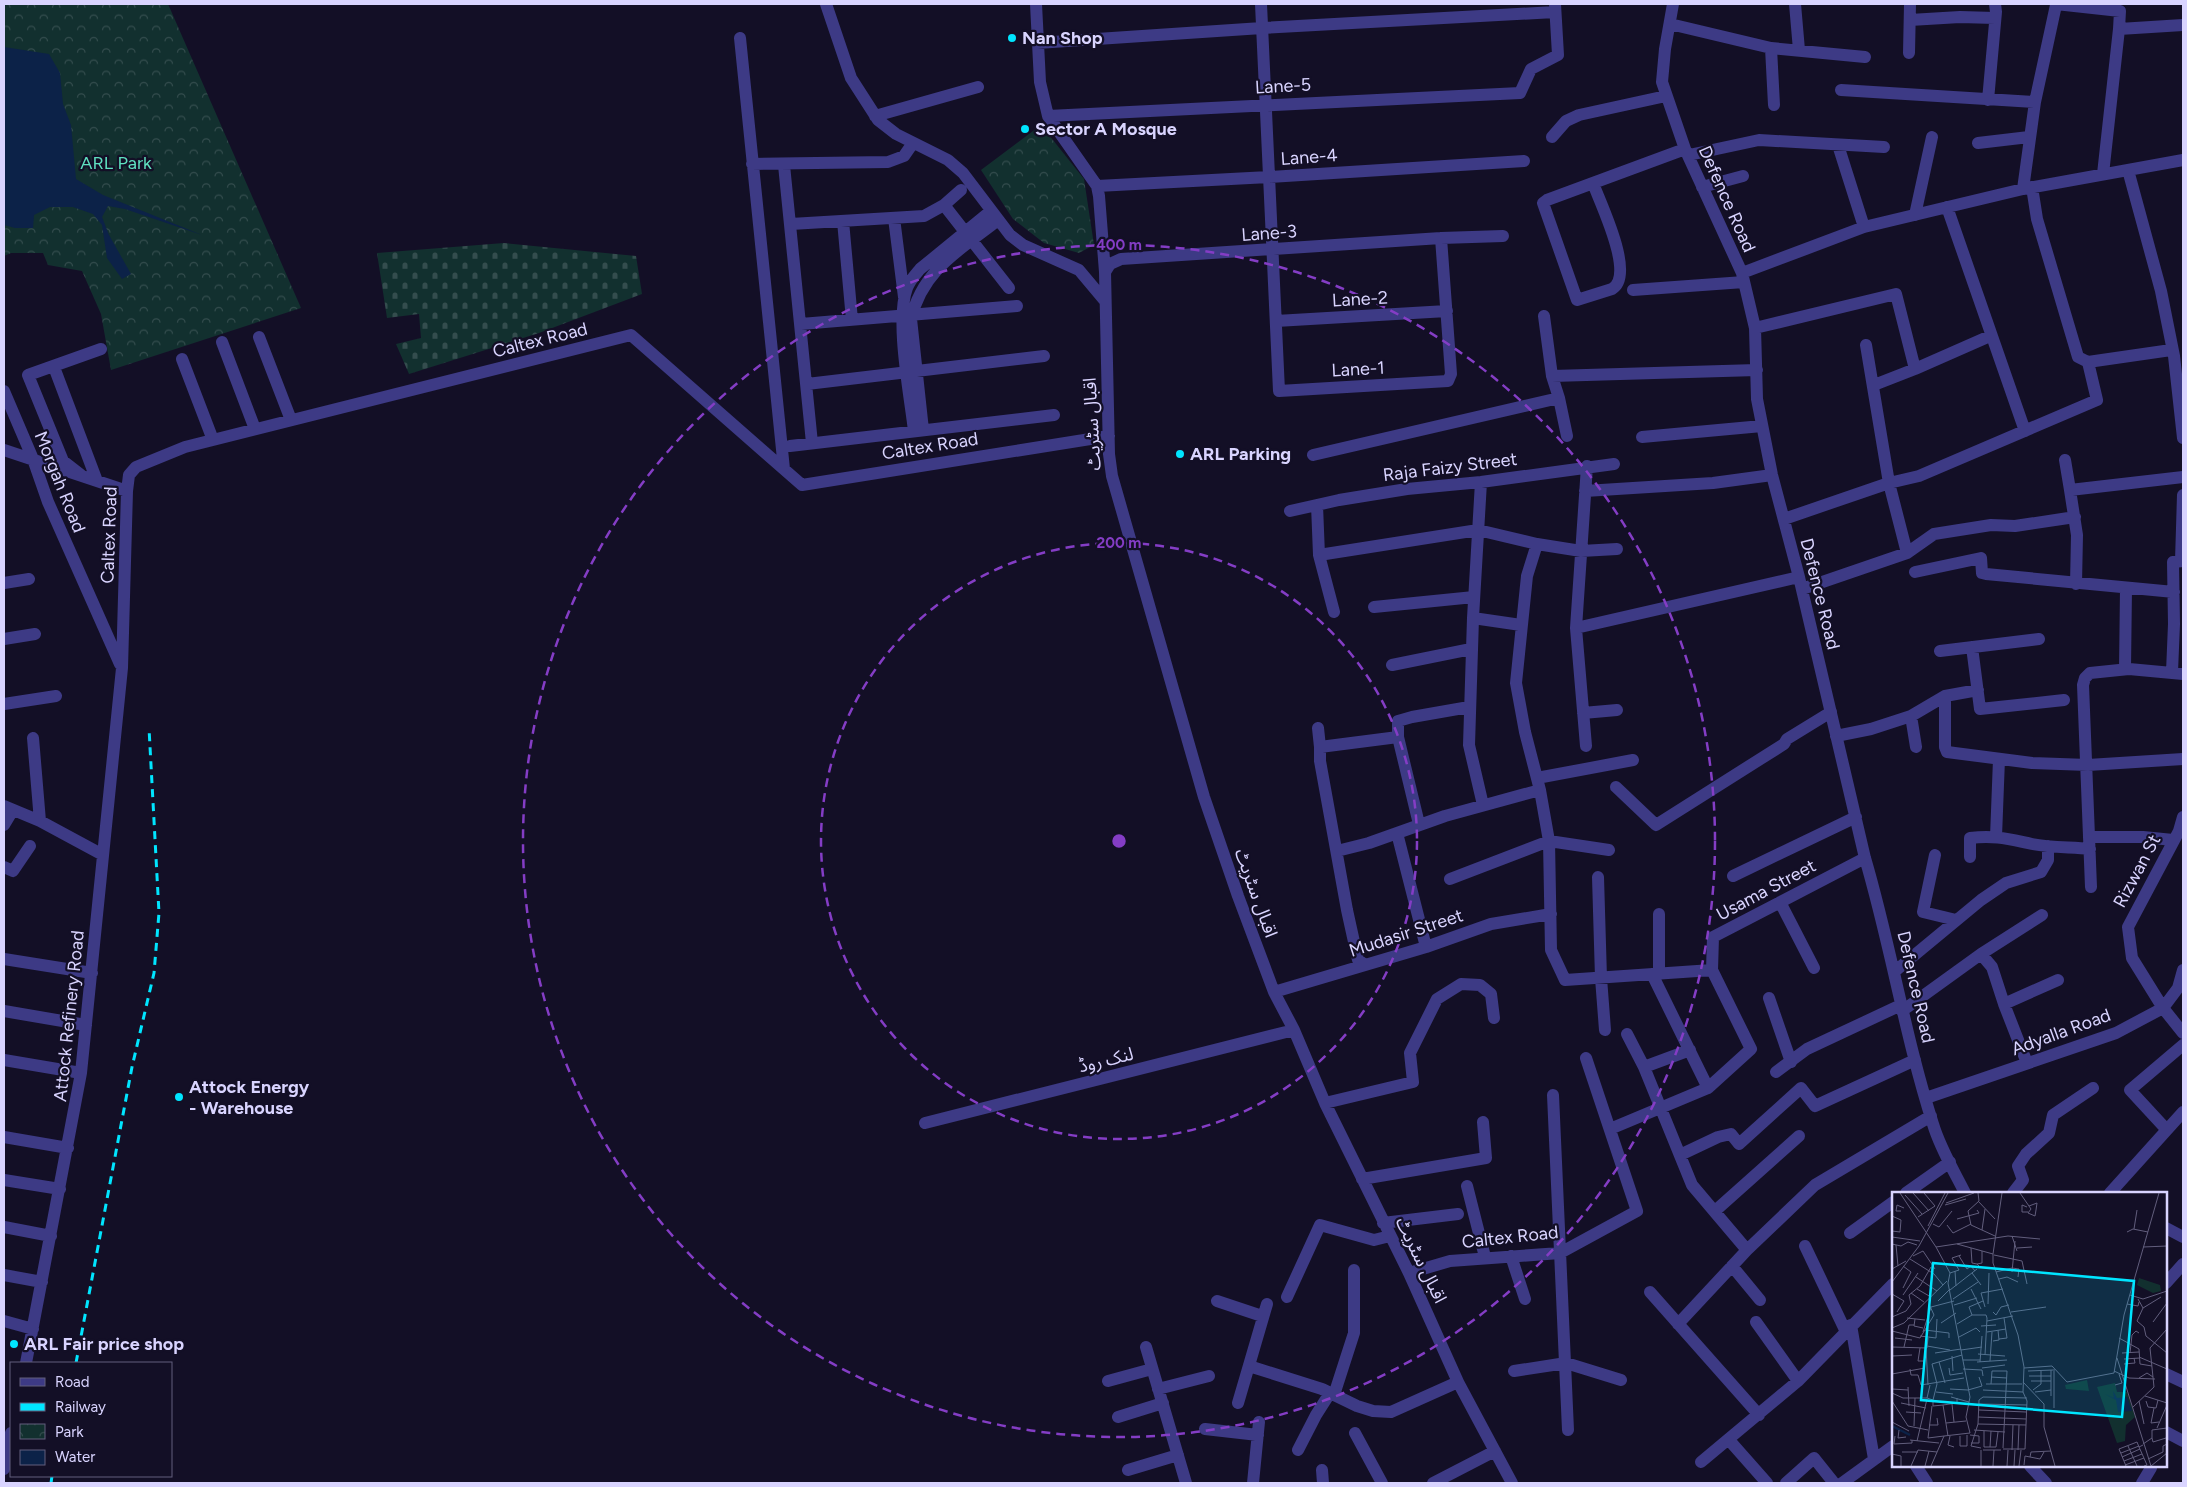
<svg xmlns="http://www.w3.org/2000/svg" width="2187" height="1487" viewBox="0 0 2187 1487" font-family="Figtree,'Noto Sans Arabic',sans-serif">
<style>
.cemetery{fill:url(#cemetery-stones)}
.park{fill:url(#park-crowns)}
.water{fill:#0c2248}
.lines{fill:none;stroke-linecap:round;stroke-linejoin:round}
.minor{stroke:#3d3a85;stroke-width:12}
.rail{stroke:#00e5ff;stroke-width:3;stroke-dasharray:8 6;stroke-linecap:butt}
.ring{fill:none;stroke:#843dc5;stroke-width:2.5;stroke-dasharray:9 6}
.poi-dot{fill:#00e5ff;stroke:#130f26;stroke-width:2}
.labels{text-anchor:middle;dominant-baseline:central;stroke-width:4.5;stroke-linejoin:round;paint-order:stroke}
.poi-label{font-size:18px;font-weight:bold;fill:#d9d4ff;stroke:#130f26;text-anchor:start}
.street-label{font-size:18px;fill:#d9d4ff;stroke:#130f26}
.park-label{font-size:18px;fill:#5fe0c0;stroke:#130f26}
.inset-river{fill:none;stroke:#0c2248;stroke-width:2.5}
.inset-road{fill:none;stroke:#625e7d;stroke-width:1}
.view{fill:#00e5ff;fill-opacity:0.15;stroke:#00e5ff;stroke-width:2.5}
.inset-edge{fill:none;stroke:#d9d4ff;stroke-width:2.5}
.centre{fill:#843dc5;stroke:#130f26;stroke-width:2.5}
.ring-label{font-size:15px;text-anchor:middle;font-weight:bold;fill:#843dc5;stroke:#130f26;stroke-width:4.5;stroke-linejoin:round;paint-order:stroke}
</style>
<defs>
<pattern id="cemetery-stones" width="16" height="16" patternUnits="userSpaceOnUse" patternTransform="scale(1.25)"><rect width="16" height="16" fill="#12302f"/><path d="M2 7V4a2 2 0 0 1 4 0v3zM10 15v-3a2 2 0 0 1 4 0v3z" fill="#344d4e"/></pattern>
<pattern id="park-crowns" width="20" height="18" patternUnits="userSpaceOnUse" patternTransform="scale(1.25)"><rect width="20" height="18" fill="#12302f"/><path d="M2 6a3 3 0 1 1 6 0M12 15a3 3 0 1 1 6 0" fill="none" stroke="#344d4e"/></pattern>
</defs>
<rect width="100%" height="100%" fill="#130f26"/>
<path class="cemetery" d="M 504,243 L 636,256 L 642,294 L 539,333 L 409,374 L 396,344 L 421,338 L 419,314 L 387,318 L 377,253 Z"/>
<path class="park" d="M 4,4 L 168,4 L 301,308 L 111,370 L 101,314 L 82,271 L 48,265 L 43,253 L 11,253 L 4,256 Z
M 1041,125 L 1084,179 L 1094,245 L 1079,253 L 1044,243 L 1013,219 L 981,170 Z"/>
<path class="water" d="M 4,47 L 49,54 L 60,73 L 63,104 L 71,125 L 76,179 L 103,195 L 202,235 L 125,209 L 108,206 L 102,217 L 109,235 L 131,274 L 122,279 L 107,258 L 102,225 L 93,214 L 73,207 L 50,207 L 34,215 L 33,228 L 15,228 L 4,225 Z"/>
<g class="lines">
<path class="minor" d="M 826,4 L 851,78 L 878,120 L 896,134 L 948,160 L 963,173 L 1010,235 L 1023,245 L 1079,270 L 1105,301
M 1036,4 L 1040,82 L 1048,116 L 1097,186 L 1099,196 L 1105,272 L 1109,454 L 1112,476 L 1204,797 L 1238,896 L 1274,992 L 1294,1030 L 1325,1103 L 1409,1273 L 1458,1382 L 1512,1483
M 1261,4 L 1279,391 L 1448,381 L 1451,374 L 1441,238 L 1503,236
M 1673,4 L 1665,49 L 1662,82 L 1685,149 L 1742,273 L 1755,328 L 1757,399 L 1772,475 L 1799,577 L 1865,858 C 1891,946 1905,1037 1933,1124 C 1940,1148 1954,1171 1965,1193
M 1795,4 L 1799,50
M 2056,4 L 2120,11 L 2119,29
M 1910,20 L 1960,17 L 1995,18
M 1670,24 L 1771,48 L 1865,57
M 740,38 L 784,469
M 1037,43 L 1262,28 L 1555,12
M 1771,48 L 1774,105
M 1909,53 L 1910,4
M 1841,90 L 2035,102
M 1988,100 L 1996,12 L 1995,4
M 875,116 L 978,87
M 1048,116 L 1520,93 L 1531,69 L 1558,55 L 1555,4
M 1552,137 L 1566,121 L 1579,115 L 1666,96
M 1978,143 L 2029,137
M 1838,145 L 1864,227
M 1689,155 L 1759,140 L 1884,147
M 752,164 L 888,162 L 904,156 L 913,143
M 784,165 L 812,443
M 2128,170 L 2161,291 L 2174,356 L 2183,438
M 2103,174 L 2119,29 L 2183,25
M 1593,183 C 1600,203 1636,275 1612,289 L 1577,300 L 1543,203 L 1547,200 L 1685,149
M 1097,186 L 1269,177 L 1524,161
M 1702,187 L 1743,176
M 2032,187 L 2037,219 L 2078,357 L 2088,362 L 2171,350
M 2023,189 L 2035,102 L 2056,5
M 944,205 L 1009,288
M 1947,207 L 2025,431
M 1915,215 L 1932,137
M 894,218 L 904,297
M 843,221 L 852,320
M 791,224 L 924,216 L 944,205 L 961,190
M 1105,272 L 1110,264 L 1121,259 L 1441,238
M 1742,273 L 1864,227 L 2023,189 L 2183,160
M 1633,290 L 1744,282
M 1544,316 L 1552,376 L 1757,370
M 1276,321 L 1447,311
M 801,324 L 1017,306
M 1755,328 L 1896,294 L 1915,369
M 259,337 L 291,420
M 222,342 L 255,429
M 1866,345 L 1889,483 L 1907,553
M 182,359 L 213,440
M 54,367 L 97,481
M 1552,376 L 1559,398 L 1567,436
M 807,384 L 1044,356
M 1874,385 L 1915,369 L 1990,336
M 4,391 L 33,459 L 48,502 L 120,664
M 923,430 L 911,319 C 923,269 960,250 998,220
M 914,431 C 910,395 895,320 907,288 C 910,280 915,275 920,269 L 991,211
M 1642,437 L 1762,426
M 790,446 L 1054,415
M 4,450 L 127,491
M 1313,455 L 1559,398
M 2065,460 L 2070,490 L 2183,477
M 81,475 L 63,461 L 28,375 L 101,349
M 1481,482 L 1473,618 L 1469,745 L 1483,805
M 2070,490 L 2077,535 L 2076,584
M 1585,491 L 1713,483 L 1772,475
M 1317,505 L 1319,555 L 1334,612
M 1290,511 L 1339,500 L 1407,489 L 1481,482 L 1614,464
M 1784,519 L 1889,483 L 1919,476 L 2097,400 L 2088,362
M 1537,544 L 1527,576 L 1516,683 L 1525,732 L 1540,790 L 1549,841 L 1551,950 L 1565,980 L 1712,970
M 1319,555 L 1478,530 L 1537,544 L 1581,551 L 1617,549
M 2181,561 L 2183,495
M 1915,572 L 1981,558 L 1982,573 L 1986,574 L 2174,592
M 4,583 L 29,579
M 1802,589 L 1907,553 L 1934,534 L 1991,525 L 2015,526 L 2075,517
M 1374,607 L 1474,597
M 1473,618 L 1521,625
M 1576,628 L 1799,577
M 4,639 L 35,634
M 1972,647 L 1980,709 L 2064,700
M 1940,651 L 2039,639
M 1392,665 L 1471,649
M 2125,669 L 2126,588
M 2172,672 L 2174,624 L 2173,562 L 2183,561
M 1945,696 L 1945,747 L 1947,752 L 2032,763 L 2088,765 L 2183,759
M 4,704 L 56,696
M 1583,713 L 1617,710
M 1911,716 L 1916,747
M 1318,728 L 1320,747
M 1836,736 L 1871,729 L 1911,716 L 1945,696 L 1978,690
M 33,738 L 40,821
M 1586,746 L 1576,628 L 1587,466
M 1537,778 L 1633,760
M 1616,787 L 1656,825 L 1784,744 L 1787,739 L 1831,712
M 4,806 L 40,821 L 103,855
M 2183,817 L 2179,831 L 2128,927 L 2132,958 L 2163,1008 L 2183,1033
M 1419,824 L 1398,737 L 1398,721 L 1412,717 L 1469,707
M 4,825 L 13,810
M 1397,833 L 1426,947
M 1996,837 L 1999,759
M 2090,837 L 2143,837 L 2173,840
M 1337,851 L 1369,843 L 1445,816 L 1540,790
M 1935,855 L 1923,912 L 1956,920
M 1970,857 L 1970,838 C 1995,835 2008,839 2032,844 C 2051,848 2071,847 2090,849
M 4,867 L 13,871 L 30,846
M 1733,876 L 1856,817
M 1598,877 L 1601,978 L 1605,1030
M 1450,879 L 1549,841 L 1609,850
M 2091,887 L 2083,685 L 2085,678 L 2090,673 L 2129,669 L 2183,674
M 1780,902 L 1814,968
M 4,959 L 92,973
M 1365,965 L 1358,960 L 1347,910 L 1320,761 L 1320,747 L 1398,737
M 1894,972 L 1981,900 L 2006,883 L 2041,872 L 2048,860 L 2048,846
M 1652,974 L 1708,1088
M 1659,974 L 1659,914
M 1274,992 L 1426,947 L 1491,924 L 1551,914
M 1769,998 L 1791,1062
M 2004,1004 L 1992,967 L 1981,954 L 2042,915
M 4,1011 L 86,1025
M 1902,1011 L 1981,954
M 1627,1034 L 1644,1067 L 1692,1185 L 1747,1250
M 4,1060 L 81,1073
M 2027,1063 L 2004,1004 L 2058,980
M 1644,1067 L 1690,1050
M 1776,1072 L 1807,1049 L 1901,1005
M 1553,1095 L 1568,1430
M 1926,1098 L 2116,1033 L 2163,1008 L 2178,988 L 2183,970
M 1325,1103 L 1413,1082 L 1410,1053 L 1437,999 L 1461,984 L 1480,985 L 1491,994 L 1494,1018
M 925,1123 L 1294,1030
M 1610,1129 L 1708,1088 L 1751,1049 L 1712,970 L 1713,937 L 1865,858
M 2166,1129 L 2130,1090 L 2183,1045
M 4,1137 L 68,1148
M 1680,1155 L 1718,1137 L 1731,1134 L 1739,1144 L 1801,1088 L 1815,1106 L 1915,1060
M 1362,1179 L 1486,1158 L 1483,1122
M 4,1180 L 60,1189
M 1467,1186 L 1485,1257
M 1906,1193 L 1950,1162
M 2013,1193 L 2023,1180 L 2018,1166 L 2026,1154 L 2049,1133 L 2053,1115 L 2093,1088
M 2110,1193 L 2183,1112
M 1715,1211 L 1799,1136
M 1383,1223 L 1458,1214
M 4,1227 L 51,1236
M 2166,1228 L 2183,1237
M 1850,1233 L 1893,1202
M 1805,1246 L 1846,1332
M 1511,1256 L 1525,1299
M 1732,1266 L 1760,1300
M 1409,1273 L 1450,1261 L 1560,1253 L 1637,1211 L 1586,1058
M 4,1275 L 42,1282
M 2166,1283 L 2183,1264
M 1650,1292 L 1759,1415
M 1287,1297 L 1320,1225 L 1374,1240 L 1390,1236
M 1217,1301 L 1262,1316
M 4,1321 L 33,1329
M 1756,1322 L 1798,1381
M 1678,1324 L 1747,1250 L 1815,1185 L 1931,1116
M 1851,1325 L 1874,1459
M 1146,1347 L 1186,1483
M 26,1363 L 81,1073 L 122,668 L 127,491 L 129,475 L 136,467 L 185,447 L 631,335 L 802,485 L 1109,436
M 1249,1366 L 1322,1389 L 1357,1406 L 1373,1411 L 1391,1412 L 1458,1382
M 1514,1371 L 1566,1363 L 1621,1380
M 2166,1374 L 2183,1382
M 1108,1381 L 1152,1369
M 1158,1389 L 1209,1376
M 1334,1395 L 1354,1333 L 1354,1270
M 1238,1403 L 1267,1304
M 1118,1417 L 1163,1403
M 1205,1429 L 1258,1435
M 2166,1432 L 2183,1441
M 1355,1433 L 1382,1483
M 1729,1440 L 1767,1483
M 1298,1450 L 1316,1415 L 1330,1393
M 1701,1462 L 1798,1381 L 1893,1284
M 1916,1466 L 1927,1483
M 2030,1466 L 2046,1483
M 4,1469 L 11,1433
M 1128,1470 L 1178,1455
M 1322,1470 L 1323,1483
M 1253,1483 L 1259,1422
M 1433,1483 L 1495,1451
M 1786,1483 L 1814,1458 L 1834,1483
M 1842,1483 L 1893,1446
M 2142,1483 L 2151,1468"/>
<path class="rail" d="M 76,1363 L 132,1067 L 154,973 L 159,913 L 149,728
M 51,1483 L 52,1476"/>
</g>
<g class="ring">
<circle cx="1119" cy="841" r="298"/>
<circle cx="1119" cy="841" r="596"/>
</g>
<g class="poi-dot">
<circle cx="1012" cy="38" r="5"/>
<circle cx="1025" cy="129" r="5"/>
<circle cx="1180" cy="454" r="5"/>
<circle cx="179" cy="1097" r="5"/>
<circle cx="14" cy="1344" r="5"/>
</g>
<g class="labels">
<g class="poi-label">
<text x="1022" y="38">Nan Shop</text>
<text x="1035" y="129">Sector A Mosque</text>
<text x="1190" y="454">ARL Parking</text>
<text x="189" y="1087">Attock Energy<tspan x="189" dy="21">- Warehouse</tspan></text>
<text x="24" y="1344">ARL Fair price shop</text>
</g>
<g class="street-label">
<text transform="translate(1283 86) rotate(-3)">Lane-5</text>
<text transform="translate(1309 157) rotate(-4)">Lane-4</text>
<text transform="translate(1727 199) rotate(66)">Defence Road</text>
<text transform="translate(1269 233) rotate(-4)">Lane-3</text>
<text transform="translate(1360 299) rotate(-3)">Lane-2</text>
<text transform="translate(540 340) rotate(-14)">Caltex Road</text>
<text transform="translate(1358 369) rotate(-3)">Lane-1</text>
<text transform="translate(1092 424) rotate(-93)">اقبال سٹریٹ</text>
<text transform="translate(930 446) rotate(-9)">Caltex Road</text>
<text transform="translate(1450 467) rotate(-7)">Raja Faizy Street</text>
<text transform="translate(60 482) rotate(68)">Morgah Road</text>
<text transform="translate(109 535) rotate(-88)">Caltex Road</text>
<text transform="translate(1820 594) rotate(76)">Defence Road</text>
<text transform="translate(2137 871) rotate(-62)">Rizwan St</text>
<text transform="translate(1766 890) rotate(-28)">Usama Street</text>
<text transform="translate(1256 893) rotate(70)">اقبال سٹریٹ</text>
<text transform="translate(1406 933) rotate(-18)">Mudasir Street</text>
<text transform="translate(1916 987) rotate(77)">Defence Road</text>
<text transform="translate(69 1016) rotate(-84)">Attock Refinery Road</text>
<text transform="translate(2061 1032) rotate(-20)">Adyalla Road</text>
<text transform="translate(1106 1060) rotate(-14)">لنک روڈ</text>
<text transform="translate(1510 1237) rotate(-6)">Caltex Road</text>
<text transform="translate(1421 1260) rotate(64)">اقبال سٹریٹ</text>
</g>
<g class="park-label">
<text x="116" y="163">ARL Park</text>
</g>
</g>
<g transform="translate(1892 1192)">
<rect width="275" height="275" fill="#130f26"/>
<path d="M 195,188 L 197,199 L 174,197 L 173,193 Z" fill="#12302f"/>
<path d="M 247,86 L 268,93 L 269,99 L 261,101 L 245,93 ZM 223,191 L 225,200 L 235,200 L 243,225 L 234,233 L 233,249 L 225,251 L 205,195 Z" fill="#12302f"/>
<path d="M 221,199 L 225,206 L 235,205 L 240,219 L 226,220 L 224,208 L 213,202 L 222,206 Z" fill="#0c2248"/>
<path class="inset-river" d="M 0,234 L 18,243"/>
<path class="inset-road" d="M 8,1 L 44,55M 21,1 L 37,19M 86,1 L 87,9 L 76,19 L 79,33 L 103,44M 128,1 L 139,17 L 136,21 L 143,24 L 144,18M 13,3 L 30,22M 86,9 L 103,27M 54,11 L 82,1M 53,13 L 74,7M 137,14 L 145,11 L 144,18M 135,15 L 130,13 L 130,20 L 136,20M 9,19 L 4,19 L 5,13 L 12,16M 0,24 L 9,28 L 8,40 L 0,39M 26,25 L 43,14 L 32,1M 65,27 L 87,21 L 85,18M 41,32 L 47,35 L 60,19M 55,33 L 61,41 L 79,32M 36,34 L 53,1M 242,37 L 245,18M 90,38 L 93,17M 235,40 L 241,37 L 256,40M 120,44 L 125,59M 0,45 L 28,49M 0,52 L 9,54 L 16,50 L 25,53M 65,52 L 101,62 L 101,71 L 126,143 L 132,175 L 131,200 L 135,209 L 133,257 L 111,257M 4,53 L 6,74M 251,55 L 275,54M 79,56 L 80,71 L 85,72M 125,56 L 140,55M 101,62 L 110,1M 102,63 L 130,69 L 135,92M 21,64 L 31,59 L 43,77M 67,64 L 75,77 L 79,74 L 83,79M 18,67 L 42,82 L 51,93M 11,74 L 19,80 L 11,96M 88,75 L 85,72 L 90,71 L 90,59M 0,77 L 14,69M 63,79 L 64,94M 104,80 L 120,76 L 127,77 L 126,85M 120,80 L 123,49M 58,81 L 67,78 L 60,66 L 69,63M 80,81 L 89,93M 24,85 L 45,99M 107,87 L 115,85 L 126,90M 0,90 L 27,54 L 56,1M 25,97 L 39,105M 79,97 L 89,117M 58,98 L 85,77M 19,101 L 32,110M 0,102 L 12,109 L 5,120M 11,103 L 26,81M 238,103 L 251,107 L 275,99M 61,107 L 86,90M 246,107 L 251,116 L 269,105M 46,109 L 58,97M 96,112 L 97,81M 235,112 L 246,114 L 247,110M 62,113 L 85,106M 93,115 L 89,101 L 111,97M 251,116 L 245,129 L 252,135 L 254,144 L 275,161M 101,120 L 104,123 L 109,115 L 117,113M 119,120 L 154,115M 80,123 L 94,123 L 95,126 L 93,163M 80,123 L 77,115 L 91,109M 0,125 L 14,119 L 19,112 L 17,103 L 28,94 L 39,75M 15,126 L 33,128M 23,127 L 22,134 L 31,136M 95,129 L 121,124M 261,130 L 275,111M 49,131 L 64,121M 65,132 L 80,123M 89,134 L 104,133M 0,136 L 12,131 L 55,89M 33,138 L 57,141 L 57,146M 0,139 L 28,146 L 42,123 L 37,112M 31,140 L 39,115 L 62,109M 95,140 L 114,137M 28,144 L 44,146 L 45,127M 67,145 L 84,136 L 88,140M 3,146 L 20,148M 227,146 L 247,157 L 248,172 L 260,174M 107,147 L 115,146 L 112,126M 101,149 L 107,148 L 106,138M 35,154 L 58,158M 0,155 L 35,156 L 36,146M 12,155 L 17,133 L 22,133M 28,156 L 26,169 L 33,169M 34,156 L 36,193M 69,158 L 90,155M 43,161 L 69,157M 230,161 L 247,160M 238,161 L 240,143 L 244,139 L 247,141M 86,162 L 113,164M 0,164 L 20,163M 60,164 L 61,179M 247,165 L 275,177M 225,166 L 259,274M 232,167 L 248,166M 71,168 L 88,168M 98,169 L 100,140M 47,170 L 53,191M 85,170 L 115,168M 88,170 L 90,144M 232,172 L 243,171 L 242,166M 57,176 L 58,183 L 71,181M 90,176 L 113,173M 132,176 L 160,174 L 175,190 L 222,181 L 232,123 L 267,1M 18,177 L 19,183 L 26,183 L 29,193 L 72,186M 71,177 L 90,178 L 91,184M 162,177 L 162,216M 159,178 L 159,204M 136,179 L 161,178M 222,179 L 237,186 L 263,187M 0,182 L 33,176M 137,184 L 159,184M 99,185 L 115,186M 247,186 L 255,181 L 261,185M 139,189 L 159,189M 131,190 L 152,212 L 152,235 L 163,274M 45,192 L 40,172 L 70,163M 94,192 L 99,192 L 100,179 L 115,179 L 111,256M 99,192 L 130,192M 223,193 L 230,191 L 227,182M 16,195 L 17,214M 0,197 L 16,198M 58,197 L 76,198M 76,198 L 90,194 L 87,185M 91,198 L 131,200M 141,198 L 149,192 L 149,179M 44,200 L 61,202M 143,200 L 159,198M 0,201 L 11,206 L 35,206 L 38,193M 253,204 L 275,211M 59,205 L 77,210M 35,206 L 41,208 L 41,214 L 51,213 L 56,244M 41,208 L 45,192M 0,209 L 16,234 L 36,238M 247,209 L 252,232M 254,209 L 256,215 L 264,216 L 266,208M 9,211 L 34,216M 60,212 L 62,230M 87,212 L 135,213M 51,213 L 65,211 L 65,206M 40,214 L 36,246 L 52,244M 241,215 L 262,195 L 258,156 L 275,137M 262,216 L 259,231 L 267,230M 87,218 L 134,220M 14,220 L 29,221M 86,225 L 134,227M 0,230 L 17,239M 54,231 L 74,229M 86,232 L 134,233M 37,233 L 46,233 L 45,226M 22,234 L 23,206M 265,236 L 275,213M 7,238 L 6,246 L 14,245M 82,238 L 113,240M 92,239 L 92,255 L 104,255 L 106,240M 78,243 L 87,244 L 87,251 L 79,251M 3,244 L 2,252 L 20,251 L 20,248M 58,244 L 56,253 L 62,255M 68,244 L 68,254 L 75,254 L 75,243M 260,246 L 261,250 L 274,246M 18,248 L 47,251M 25,249 L 35,207M 251,252 L 260,246 L 260,238 L 275,236M 236,254 L 245,274M 98,255 L 99,239M 247,255 L 255,273 L 252,274M 89,256 L 79,254 L 86,232 L 87,208 L 91,205 L 135,206M 91,258 L 109,258M 120,258 L 121,233M 126,258 L 127,233M 10,260 L 26,260M 229,261 L 247,254M 0,262 L 9,264 L 9,274M 138,265 L 139,260 L 159,259M 230,265 L 248,257M 256,267 L 271,260 L 271,254 L 275,252M 232,269 L 250,262M 132,273 L 133,264 L 148,267 L 152,260M 233,273 L 252,266M 19,274 L 26,258 L 45,260M 33,274 L 37,259M 39,274 L 52,244 L 78,241 L 74,225 L 78,205 L 56,91 L 58,81 L 44,55 L 116,44 L 148,47M 89,274 L 89,258M 101,274 L 102,258M 115,274 L 116,258M 122,274 L 123,258M 127,274 L 129,258M 234,274 L 227,257 L 245,250 L 247,255 L 251,253M 259,274 L 275,261"/>
<path class="view" d="M 41,71 L 242,89 L 230,225 L 29,208 Z"/>
<rect width="275" height="275" class="inset-edge"/>
</g>
<circle cx="1119" cy="841" r="8" class="centre"/>
<g class="ring-label">
<text x="1119" y="250">400 m</text>
<text x="1119" y="548">200 m</text>
</g>
<rect width="2187" height="1487" fill="none" stroke="#d9d4ff" stroke-width="10"/>
<rect x="10" y="1362" width="162" height="115" fill="#130f26" stroke="#625e7d"/>
<rect x="20" y="1378" width="25" height="8" fill="#3d3a85" stroke="#625e7d"/>
<text x="55" y="1387" font-size="15" fill="#d9d4ff">Road</text>
<rect x="20" y="1403" width="25" height="8" fill="#00e5ff" stroke="#625e7d"/>
<text x="55" y="1412" font-size="15" fill="#d9d4ff">Railway</text>
<rect x="20" y="1424" width="25" height="15" fill="url(#park-crowns)" stroke="#625e7d"/>
<text x="55" y="1437" font-size="15" fill="#d9d4ff">Park</text>
<rect x="20" y="1450" width="25" height="15" fill="#0c2248" stroke="#625e7d"/>
<text x="55" y="1462" font-size="15" fill="#d9d4ff">Water</text>
</svg>
